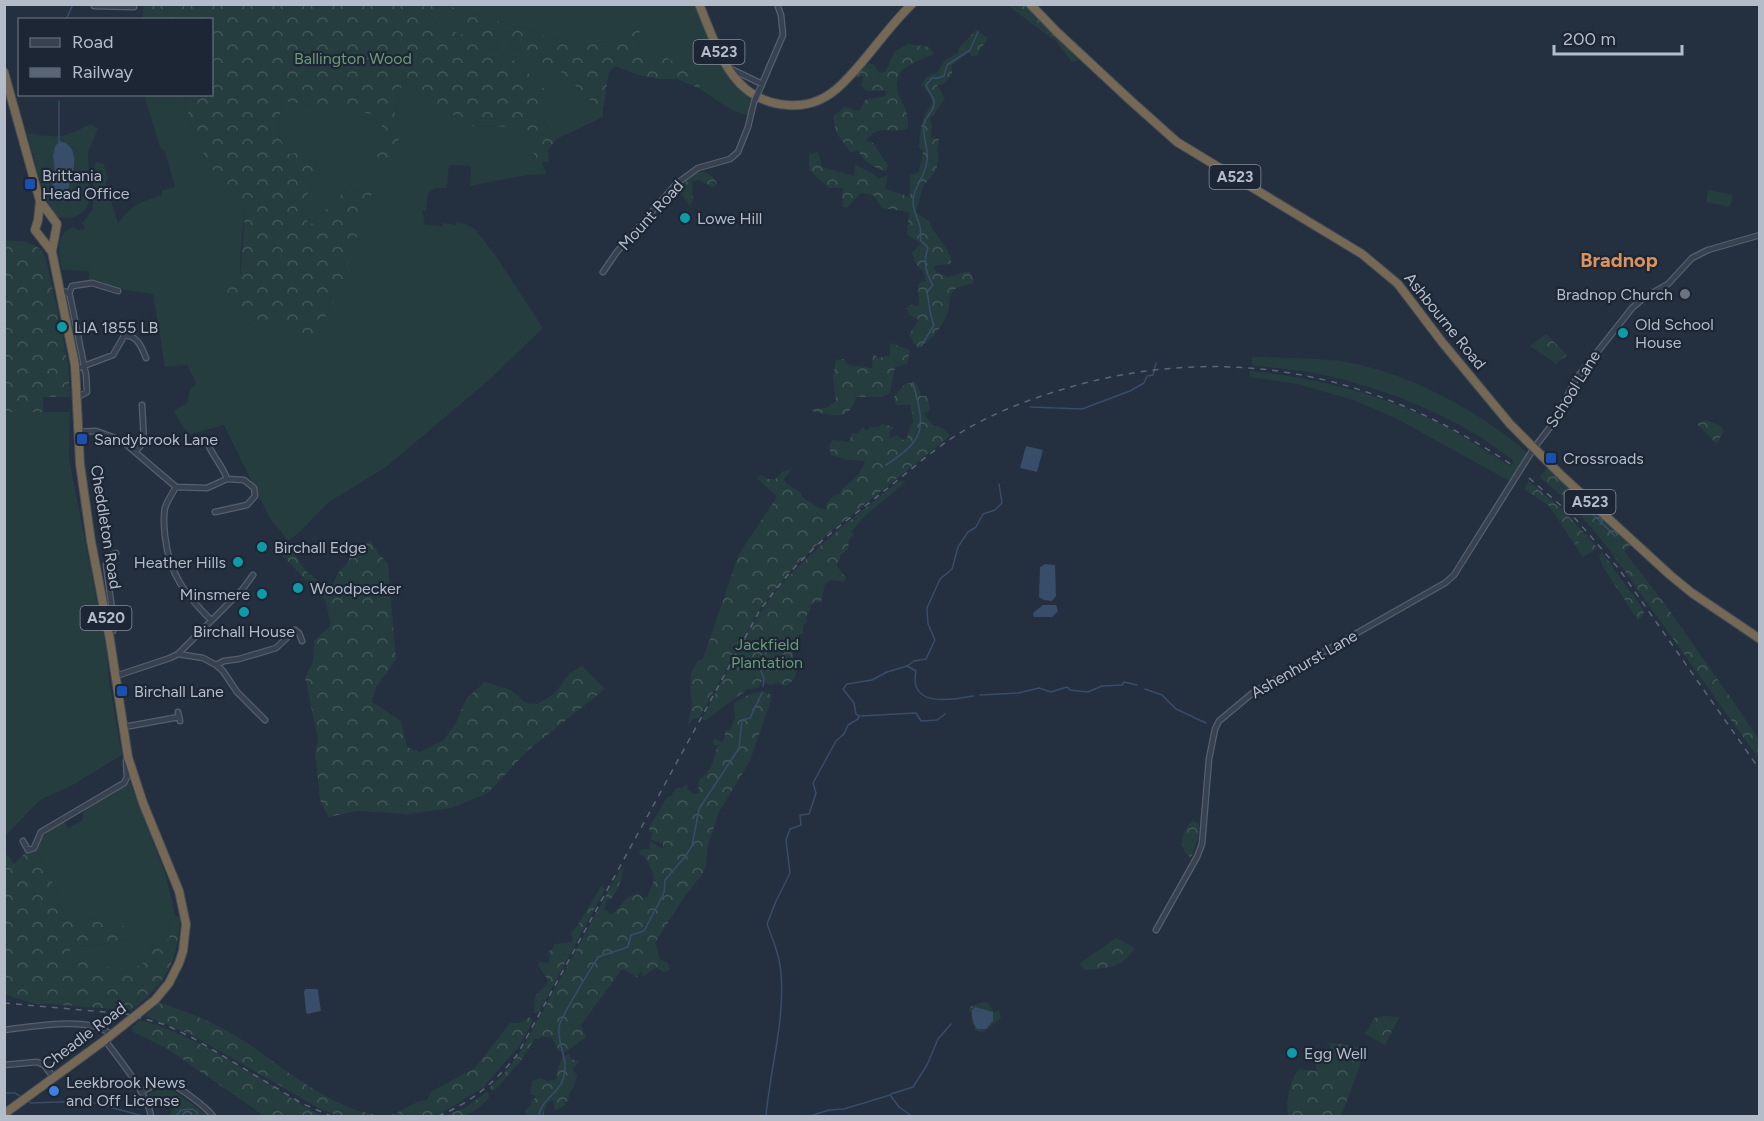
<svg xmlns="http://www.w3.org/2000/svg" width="1764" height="1121" viewBox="0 0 1764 1121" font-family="Figtree,sans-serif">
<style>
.grass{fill:#263d40}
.forest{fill:url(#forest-crowns)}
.water{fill:#384d69}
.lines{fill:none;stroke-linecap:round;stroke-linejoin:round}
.stream{stroke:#384d69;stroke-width:1.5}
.street-casing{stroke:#565f6d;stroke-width:7}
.highway-casing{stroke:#434c5a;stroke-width:10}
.street{stroke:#38414f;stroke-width:4.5}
.highway{stroke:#756854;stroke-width:8}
.rail{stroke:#5a6576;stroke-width:1.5;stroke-dasharray:6 6;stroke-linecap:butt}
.street-bridge-casing{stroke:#565f6d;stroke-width:7;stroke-linecap:butt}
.street-bridge{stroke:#38414f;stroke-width:4.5}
.transit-dot{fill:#1a4fb4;stroke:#1d2634;stroke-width:2}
.culture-dot{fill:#0f9aa8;stroke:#1d2634;stroke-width:2}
.worship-dot{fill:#6b7280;stroke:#1d2634;stroke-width:2}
.shop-dot{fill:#3f7fe0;stroke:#1d2634;stroke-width:2}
.labels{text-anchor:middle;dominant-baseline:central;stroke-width:4.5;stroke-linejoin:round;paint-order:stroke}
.shield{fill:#1d2634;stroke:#878f9d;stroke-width:1.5}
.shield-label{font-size:15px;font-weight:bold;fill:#b4bcca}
.park-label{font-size:16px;fill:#6a9b75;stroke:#1d2634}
.poi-label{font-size:16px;fill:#b4bcca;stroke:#1d2634;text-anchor:start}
.street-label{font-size:16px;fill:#b4bcca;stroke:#1d2634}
.quarter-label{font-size:20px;font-weight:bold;fill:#d89460;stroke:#1d2634}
</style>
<defs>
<pattern id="forest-crowns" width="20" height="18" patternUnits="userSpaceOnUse" patternTransform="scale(1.5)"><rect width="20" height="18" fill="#263d40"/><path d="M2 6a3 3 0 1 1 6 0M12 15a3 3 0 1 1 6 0" fill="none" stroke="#43575a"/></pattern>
</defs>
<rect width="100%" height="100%" fill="#242f3f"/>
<path class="grass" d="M 451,5 L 696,5 C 712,41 721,74 753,100 L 748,116 L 730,109 L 700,89 L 698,77 L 666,57 L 638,46 L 639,30 L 615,40 L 575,46 L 515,26 L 456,10 Z
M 422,6 L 463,23 L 474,35 L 521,50 L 530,59 L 555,66 L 593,103 L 603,110 L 603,117 L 557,139 L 539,114 L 545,109 L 517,62 L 475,40 L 439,25 Z
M 403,79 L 451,114 L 472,126 L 521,127 L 538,135 L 533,159 L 536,162 L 542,162 L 546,174 L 527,175 L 470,186 L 471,166 L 449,165 L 447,188 L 435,188 L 428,193 L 426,211 L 422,210 L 425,225 L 442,226 L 443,223 L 456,225 L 457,222 L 468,225 L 475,229 L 498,259 L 543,328 L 488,381 L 386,467 L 329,502 L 300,532 L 287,542 L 285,537 L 269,517 L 224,425 L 188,435 L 174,411 L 187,403 L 190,390 L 196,383 L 187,365 L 165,367 L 153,294 L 126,290 L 89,281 L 89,271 L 62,270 C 59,252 53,236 73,227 L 79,230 L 85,229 L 82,223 L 93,209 L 93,174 L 96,162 L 104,164 L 108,179 L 106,183 L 118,224 C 129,206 143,201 162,195 L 161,191 L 175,187 L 165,152 L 160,147 L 144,95 L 183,95 L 192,127 L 224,176 L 233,197 L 245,212 C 240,250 234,292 253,328 L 281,322 L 306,348 L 336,299 L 353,183 L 311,224 L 299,213 L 316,177 L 317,151 L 288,154 L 277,133 L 282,101 L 394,117 Z
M 91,124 L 98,128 L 88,153 L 90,200 C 86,210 82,215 71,218 C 64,219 58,218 54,213 C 44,202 32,149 27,133 C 60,138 61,139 91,124 Z
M 1708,190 L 1733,195 L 1730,207 L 1706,202 Z
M 1252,357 C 1278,357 1314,358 1340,361 C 1407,371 1478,410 1529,454 L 1511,482 L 1399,420 L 1356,401 L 1297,384 L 1249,377 L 1250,371 C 1321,378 1393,397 1456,432 C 1474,443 1492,455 1510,466 L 1514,462 C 1466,420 1387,389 1324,375 C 1300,370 1276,368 1252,365 Z
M 5,412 L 70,412 L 69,458 L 106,647 L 109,681 L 122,755 L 71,786 L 40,800 L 5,836 Z
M 130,782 L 166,876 L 175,915 L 180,918 L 170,920 L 169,940 L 153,939 L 151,954 L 141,965 L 124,972 L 113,969 L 84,956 L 79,969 L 64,960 L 65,953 L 78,946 L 116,943 L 142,931 L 77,915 L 64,906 L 37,851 C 42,834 49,829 64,821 L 68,828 L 82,821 L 84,810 Z"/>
<path class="forest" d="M 275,5 L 451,5 L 456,10 L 515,26 L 575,46 L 615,40 L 640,29 L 638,46 L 666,57 L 698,77 L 700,89 L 677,79 L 659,79 L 638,75 L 615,66 L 609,72 L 603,110 L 593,103 L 555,66 L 529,59 L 521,50 L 474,35 L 463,23 L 423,7 L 439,25 L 475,40 L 517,62 L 556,101 L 556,111 L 545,109 L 539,114 L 557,139 L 548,150 L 549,162 L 536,162 L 533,159 L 537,135 L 521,127 L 472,126 L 451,114 L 403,80 L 394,117 L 401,126 L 393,168 L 377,162 L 374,152 L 385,116 L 282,101 L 277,133 L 288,154 L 317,150 L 316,177 L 299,213 L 311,224 L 353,183 L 373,189 L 336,299 L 306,349 L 281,323 L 252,328 L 246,315 L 228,311 L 223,288 L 240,280 L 245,212 L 233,197 L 224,176 L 210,168 L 192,127 L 183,95 L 212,94 L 212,20 L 143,19 L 143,5 Z
M 1009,5 L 1028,5 L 1082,59 L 1072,62 L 1056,41 L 1015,11 Z
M 976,30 L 988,38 L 976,56 L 972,56 L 969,52 L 952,65 L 952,75 L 943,84 L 937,85 L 945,99 L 930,119 L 932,125 L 931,138 L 939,139 L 937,151 L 939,155 L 936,171 L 923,186 L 916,212 L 929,221 C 933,236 952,248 951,264 L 933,266 L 936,272 L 948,277 L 969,271 L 974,281 L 972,284 C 942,287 954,301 946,317 C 938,332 932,340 917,348 L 909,334 L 919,320 L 909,315 L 907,308 L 910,305 L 919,306 L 918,285 L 921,282 L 926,281 L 923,271 L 916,265 L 912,253 L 921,243 L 907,235 L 909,212 L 882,208 L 873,195 L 861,193 L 846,209 L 842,206 L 843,188 L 829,188 L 809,170 L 809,155 L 818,152 L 822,167 L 854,176 L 855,165 L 874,174 L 878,179 L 888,175 L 885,189 L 910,197 L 910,175 L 919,172 L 923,152 L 919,147 C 920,130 921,117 932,104 L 931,97 L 921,84 L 928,76 L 938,72 L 944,61 L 959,52 L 958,49 Z
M 908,44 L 929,47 L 934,54 C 912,64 886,70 901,100 C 906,109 909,117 908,128 C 894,135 878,123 866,141 L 873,143 L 888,165 L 886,171 C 873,168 865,162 858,151 L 850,152 L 836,132 L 833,116 L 845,107 L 859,111 L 865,100 L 886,96 L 886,91 L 866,91 L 861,85 L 863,77 L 853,77 L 866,62 L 874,65 L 879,73 L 885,72 L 895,51 Z
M 703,171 L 713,177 L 717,183 L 714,188 L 699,180 L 692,181 L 693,200 L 690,206 L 678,189 L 694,174 Z
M 5,241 C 20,240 37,241 45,256 L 59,316 L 56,325 L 62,332 L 68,366 L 70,397 L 43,397 L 43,412 L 5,412 Z
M 1546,334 L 1567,355 L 1556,364 L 1530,346 Z
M 890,343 L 910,350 L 907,364 L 895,367 L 890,393 L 881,397 L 856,397 C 849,423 833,415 811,411 L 813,409 L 826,408 L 836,401 L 833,377 L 836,360 L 844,359 L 848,365 L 872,368 L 873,354 L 879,358 L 890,355 Z
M 914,382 L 918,386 L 921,396 L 927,396 L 930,410 L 924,414 L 933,425 L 944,429 L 950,436 L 830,532 L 793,568 L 759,610 L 699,718 L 693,719 L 688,725 L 692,703 L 690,689 L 691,674 L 697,661 L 703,659 L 739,554 L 777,497 L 757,478 L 762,475 L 768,479 L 775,479 L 783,471 L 792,469 L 784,479 L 786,483 L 800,492 L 803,498 L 819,508 L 826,509 L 826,504 L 833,496 L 840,494 L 841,490 C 852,481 860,476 865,461 L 849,460 L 831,455 L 829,447 L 832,440 L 849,442 L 852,433 L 858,433 L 863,427 L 867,431 L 870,427 L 877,427 L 883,424 L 894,427 L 889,432 L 890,438 L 897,435 L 903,440 L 907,438 L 910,426 L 913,423 L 911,405 L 896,405 L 894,397 L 905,384 Z
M 1705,420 L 1722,426 L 1723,432 L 1717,444 L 1697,424 Z
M 1547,468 L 1589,508 L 1631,545 L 1624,551 L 1668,608 L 1759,739 L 1759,759 L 1608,548 L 1575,508 L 1540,477 Z
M 899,481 L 906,481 C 888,498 867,511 852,531 L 854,535 L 849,539 L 848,549 L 840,556 L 840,560 L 837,563 L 837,566 L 846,578 L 844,582 L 831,580 L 825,584 L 821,602 L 814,602 L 810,606 L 811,608 L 806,617 L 807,622 L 803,626 L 803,634 L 799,634 L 796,649 L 793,652 L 793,667 L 796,669 C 797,679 792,682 785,686 L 778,683 L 770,685 L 762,681 L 758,688 L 748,689 L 706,720 L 702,719 C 724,677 744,632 773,595 C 809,550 855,517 899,481 Z
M 1529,481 L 1565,512 L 1598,548 L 1583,557 L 1549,506 L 1524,489 Z
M 371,541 L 379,554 L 388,564 L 396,660 L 376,687 L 372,702 L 401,721 L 407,747 L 419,752 L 443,741 L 456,723 L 466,699 L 485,682 L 511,690 L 526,703 L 538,704 L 555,693 L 570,673 L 582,666 L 605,689 L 527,751 L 488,793 L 451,808 L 409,814 L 358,811 L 328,817 L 320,800 L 315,752 L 318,739 L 305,678 L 313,661 L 314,641 L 331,625 L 325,600 L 282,555 L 289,545 L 306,571 L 330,590 L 338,573 L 349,561 L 350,548 Z
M 1602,552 L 1642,608 L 1644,614 L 1638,620 L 1603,567 L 1599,556 Z
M 763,691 L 772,695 L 771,700 L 750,761 L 719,812 L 708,845 L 706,865 L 703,873 L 685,896 L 655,943 L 660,959 L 668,963 L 670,970 L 664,972 L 656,967 L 643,977 L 641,971 L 637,977 L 622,969 L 581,1025 L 586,1037 L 566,1052 L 560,1052 L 551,1037 L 540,1037 L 540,1039 L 535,1039 L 520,1062 L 494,1091 L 492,1091 L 489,1088 L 502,1076 L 518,1056 L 621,868 L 623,869 C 622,880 618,890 611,899 L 607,900 L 605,909 L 611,914 C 622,908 624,895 639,894 L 643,898 L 648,897 C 649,891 651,889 653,883 C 657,874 648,864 644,856 L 640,855 L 639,851 L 643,849 L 649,849 L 650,841 L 661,848 L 663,847 L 663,844 L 650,839 L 653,833 L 650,832 L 649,828 L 667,797 L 671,796 L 676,788 L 683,787 L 687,784 L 688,790 L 695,794 L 699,793 L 698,785 L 700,779 C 712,772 714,758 718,745 L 714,745 L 712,741 L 715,739 L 722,742 L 725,738 L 725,731 L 730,730 L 735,718 L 734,703 L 750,694 Z
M 1192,821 L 1199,823 C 1199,836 1196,846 1191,858 C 1177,848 1181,832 1192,821 Z
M 4,850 L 14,864 L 28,850 L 37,851 L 64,906 L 77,915 L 143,931 L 116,943 L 78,946 L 65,953 L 64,960 L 79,969 L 77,959 L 84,956 L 113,969 L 124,972 L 141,965 L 151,954 L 153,939 L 159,936 L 169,940 L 170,920 L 180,918 C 178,961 166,984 132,1010 L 31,1003 L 5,994 L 4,940 L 7,933 L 4,922 L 4,857 L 8,855 Z
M 601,886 L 605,889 L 539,1012 L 534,1013 L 535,996 L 547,984 L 548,980 L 538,965 L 540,962 L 548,963 L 550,957 L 547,951 L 552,950 L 554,944 L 572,942 L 573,938 L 570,934 L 578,925 Z
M 1116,938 L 1135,948 C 1123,968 1107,968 1085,970 L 1079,964 Z
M 983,1002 L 988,1003 L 994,1012 L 999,1011 L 1001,1018 L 982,1033 L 975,1030 L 971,1017 L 976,1026 L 991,1012 L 969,1012 L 969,1007 Z
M 160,1003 C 190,1012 217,1024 244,1041 C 284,1067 340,1118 390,1115 C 400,1114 411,1101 427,1100 L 432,1091 L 474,1069 L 510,1023 L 520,1023 L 529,1017 L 533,1021 L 518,1048 L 481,1089 L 440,1114 L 429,1116 L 340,1116 L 322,1110 L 192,1035 L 145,1016 Z
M 1384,1016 L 1399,1017 L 1385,1045 L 1365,1034 L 1374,1018 Z
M 140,1020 C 200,1036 261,1080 314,1112 L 327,1116 L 263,1116 L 253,1108 L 166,1048 L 133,1032 L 132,1028 Z
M 1325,1042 L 1364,1048 L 1358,1071 L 1341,1116 L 1288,1116 C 1286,1099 1289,1085 1298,1069 L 1316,1071 L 1316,1059 L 1331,1058 L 1330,1045 Z
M 569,1054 L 571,1059 L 579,1061 L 575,1067 L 572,1068 L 577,1076 C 575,1085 569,1092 568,1101 L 565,1102 L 565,1105 L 555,1111 L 553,1100 L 547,1103 L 543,1116 L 526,1116 L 525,1111 L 531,1104 L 531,1100 L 537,1097 L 530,1094 L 532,1081 L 541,1078 L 547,1081 L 557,1079 L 557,1070 L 563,1056 Z
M 163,1088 L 172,1090 L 209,1116 L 168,1116 L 175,1107 L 162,1100 L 152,1104 L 148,1098 L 150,1093 Z
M 488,1091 L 489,1098 C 471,1115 468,1117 444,1116 L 465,1108 Z"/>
<path class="water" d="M 59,141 C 84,146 72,177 67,192 L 63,195 L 54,194 L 51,180 L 55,171 L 53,156 L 55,147 Z
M 1026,446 L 1043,450 L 1037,472 L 1020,468 Z
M 1045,564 L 1055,565 L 1056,596 L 1052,601 L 1044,600 L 1039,597 L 1040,567 Z
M 1043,605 L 1056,605 L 1058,611 L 1052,617 L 1034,617 L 1033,613 Z
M 305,989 L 317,989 L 318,991 L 321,1011 L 307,1014 L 306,1012 L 304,992 Z
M 975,1007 L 993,1012 L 993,1021 L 986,1029 L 977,1029 C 973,1023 971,1017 972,1010 Z"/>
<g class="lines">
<path class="stream" d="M 66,20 L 73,4
M 59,101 L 59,142
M 921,346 L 934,325 C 929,314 930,305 927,292 L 933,285 C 926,274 923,261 928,248 C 926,245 923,243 921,241 C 920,238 921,231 920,227 C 916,213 910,207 915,191 C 919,181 926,172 927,161 C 929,148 922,137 924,124 C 926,116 934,111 934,104 C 935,96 928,93 926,85 L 932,78 L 938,78 L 944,76 L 947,65 L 970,50 L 978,32
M 1030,407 L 1082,409 L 1130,391 L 1144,383 L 1147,376 L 1153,375 L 1156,363
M 886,465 C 927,438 925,428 913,383
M 1587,509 L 1602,523
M 1600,524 L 1602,523 L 1615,536
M 1575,544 L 1578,542
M 907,666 L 916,671 C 908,708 952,700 973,696
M 763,686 L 764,679 L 761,671 L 769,642
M 1145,689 L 1162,695 L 1176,709 L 1206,723
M 980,695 L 1018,693 L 1039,688 L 1051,692 L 1067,687 L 1070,690 L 1088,692 L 1102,686 L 1122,685 L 1124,682 L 1137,685
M 860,716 L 916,713 L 921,721 L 937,720 L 945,714
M 4,1093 L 15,1093 L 20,1096
M 891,1094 L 913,1087 L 927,1065 L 938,1039 L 951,1024
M 27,1100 L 31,1103 L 87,1101 L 143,1116
M 176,1116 L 181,1110 L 193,1109 L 197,1112 L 197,1116
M 539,1116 C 540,1101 556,1095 562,1082 C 571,1061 557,1047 559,1027 C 560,1017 591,969 598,957 L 628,947 L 631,935 L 644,931 L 664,893 L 665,880 L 684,858 L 692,846 L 699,809 L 739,748 L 742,720 L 750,718 L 762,693
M 766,1116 C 770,1069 785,1022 781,973 C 780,957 773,940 767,924 L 776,901 L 790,873 L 786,840 L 790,829 L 801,825 L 800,815 L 809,814 L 816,793 L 813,783 L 836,741 L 844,734 L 848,725 L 858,719 L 859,716 L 856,714 L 854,703 L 843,689 L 847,684 L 872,680 L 887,672 L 907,666 L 914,661 L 926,659 L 935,640 L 928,624 L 927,608 L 940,579 L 952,569 L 958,547 L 968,532 L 976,527 L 983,514 L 995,510 L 1002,503 L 999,484
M 810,1116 L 829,1110 L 844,1109 L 890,1095 L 899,1107 L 912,1116"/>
<defs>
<path id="street" d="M 94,6 L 134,7
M 731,69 L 762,84
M 759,91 L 783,35 L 781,15 L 777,4
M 603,272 L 616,253 L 676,184 L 698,168 L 730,159 L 738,152 L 748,127 L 754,102
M 61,291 L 67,292 L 70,296 L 86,375 L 87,392 L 78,397
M 69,294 L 72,286 L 92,283 L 118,291
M 76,369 L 113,355 L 124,336 C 137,334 142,348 146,358
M 78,432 L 96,431 L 121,440 L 176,487 L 207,488 L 227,479 L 244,480 L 254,488 L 255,496 L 247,505 L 215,512
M 208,444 C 213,457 223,466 227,479
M 136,451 L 144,442 L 142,405
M 176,487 C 172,494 167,501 165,508 C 163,517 164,527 165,536 C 169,574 185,594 211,620
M 108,631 L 113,631 L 114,624 L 106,565 L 111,555 L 116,553
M 178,654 L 203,658 L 216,665 L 223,671 L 237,692 L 265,720
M 216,665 L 224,661 L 239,659 L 276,648 L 295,630 L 299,633 L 302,641
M 116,676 L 170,658 L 178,654 L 242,590 L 253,575
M 178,712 L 180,721
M 124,727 L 179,717
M 23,841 L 28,850 L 34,848 L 41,832 L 124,783 L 127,777 L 126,761
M 1156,930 L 1197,857 L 1202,844 L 1209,759 L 1215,729 L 1219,721 L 1255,691 L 1445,583 L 1454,575 L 1534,448 L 1554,422 L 1576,379 L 1632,308 L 1645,297 L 1668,284 L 1692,258 L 1708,250 L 1760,235
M 4,1030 C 29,1027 93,1015 111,1035
M 105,1040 C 120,1061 147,1092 151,1116
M 4,1065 L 37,1062 L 44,1065 L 54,1078
M 141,1092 C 148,1088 158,1082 167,1083 C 178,1085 207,1108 213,1116"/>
<path id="highway" d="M 699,4 C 718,49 731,101 787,105 C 808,107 827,99 842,84 C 867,60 886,29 912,4
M 1030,4 L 1057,32 L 1130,100 L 1177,142 L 1362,254 L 1398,284 L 1442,342 L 1510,424 L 1562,476 L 1670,575 L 1692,593 L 1760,639
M 4,72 L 40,201 L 57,224 L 52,251
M 4,1114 L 105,1040 L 155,1000 L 169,983 L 179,963 L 183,951 L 186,924 L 179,891 L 143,803 L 128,757 L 110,640 L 91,541 L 80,464 L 75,365 L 52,252 L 35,230 L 38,220 L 40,201"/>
</defs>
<use href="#street" class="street-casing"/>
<use href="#highway" class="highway-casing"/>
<use href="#street" class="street"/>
<use href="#highway" class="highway"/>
<path class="rail" d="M 1529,478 L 1573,516 L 1619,569 L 1760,770
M 4,1003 L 127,1014 L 166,1025 L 193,1038 L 303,1104 L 331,1116
M 438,1116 C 471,1103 495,1082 517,1055 L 760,610 C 774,592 788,573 804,558 C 828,533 857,513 884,491 C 906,474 928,454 952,438 C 990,413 1037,396 1081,384 C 1238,343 1379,376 1512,465"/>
<defs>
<path id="street-bridge" d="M 754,102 L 759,91"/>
</defs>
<use href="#street-bridge" class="street-bridge-casing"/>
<use href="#street-bridge" class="street-bridge"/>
</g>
<g class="transit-dot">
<rect x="24" y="178" width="12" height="12" rx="3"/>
<rect x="76" y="433" width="12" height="12" rx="3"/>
<rect x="1545" y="452" width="12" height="12" rx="3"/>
<rect x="116" y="685" width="12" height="12" rx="3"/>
</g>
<g class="culture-dot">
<circle cx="685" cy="218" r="6"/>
<circle cx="62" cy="327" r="6"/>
<circle cx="1623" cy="333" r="6"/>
<circle cx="262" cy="547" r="6"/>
<circle cx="238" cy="562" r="6"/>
<circle cx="298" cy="588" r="6"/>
<circle cx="262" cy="594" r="6"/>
<circle cx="244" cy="612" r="6"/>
<circle cx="1292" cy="1053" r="6"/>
</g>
<circle class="worship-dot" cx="1685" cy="294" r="6"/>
<circle class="shop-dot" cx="54" cy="1091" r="6"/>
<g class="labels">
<g class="shield">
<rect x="693.5" y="40" width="51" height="24" rx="4.5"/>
<rect x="1209.5" y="165" width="51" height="24" rx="4.5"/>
<rect x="1564.5" y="490" width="51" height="24" rx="4.5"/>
<rect x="80.5" y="606" width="51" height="24" rx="4.5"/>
</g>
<g class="shield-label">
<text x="719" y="52">A523</text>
<text x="1235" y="177">A523</text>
<text x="1590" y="502">A523</text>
<text x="106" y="618">A520</text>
</g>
<g class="park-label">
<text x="353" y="58">Ballington Wood</text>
<text x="767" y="644">Jackfield<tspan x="767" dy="18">Plantation</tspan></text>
</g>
<g class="poi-label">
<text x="42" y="175">Brittania<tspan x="42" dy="18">Head Office</tspan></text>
<text x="697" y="218">Lowe Hill</text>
<text x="1673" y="294" text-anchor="end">Bradnop Church</text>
<text x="1635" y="324">Old School<tspan x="1635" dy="18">House</tspan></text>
<text x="74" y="327">LIA 1855 LB</text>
<text x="94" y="439">Sandybrook Lane</text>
<text x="1563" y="458">Crossroads</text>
<text x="274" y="547">Birchall Edge</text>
<text x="226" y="562" text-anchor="end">Heather Hills</text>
<text x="310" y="588">Woodpecker</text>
<text x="250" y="594" text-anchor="end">Minsmere</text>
<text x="244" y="631" text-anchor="middle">Birchall House</text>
<text x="134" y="691">Birchall Lane</text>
<text x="1304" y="1053">Egg Well</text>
<text x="66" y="1082">Leekbrook News<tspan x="66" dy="18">and Off License</tspan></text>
</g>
<g class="street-label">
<text transform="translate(651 215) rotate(-48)">Mount Road</text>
<text transform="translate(1445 321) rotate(51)">Ashbourne Road</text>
<text transform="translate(1573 389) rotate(-58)">School Lane</text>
<text transform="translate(106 527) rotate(81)">Cheddleton Road</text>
<text transform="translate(1304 664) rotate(-30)">Ashenhurst Lane</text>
<text transform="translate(84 1036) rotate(-37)">Cheadle Road</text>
</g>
<g class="quarter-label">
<text x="1619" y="260">Bradnop</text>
</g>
</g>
<rect width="1764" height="1121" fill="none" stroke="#b4bcca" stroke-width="12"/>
<rect x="18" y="18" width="195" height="78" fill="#1d2634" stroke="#596270" stroke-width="1.5"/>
<rect x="30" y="38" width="30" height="9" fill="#38414f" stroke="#596270" stroke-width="1.5"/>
<text x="72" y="48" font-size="18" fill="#b4bcca">Road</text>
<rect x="30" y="68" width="30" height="9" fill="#5a6576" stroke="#596270" stroke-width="1.5"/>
<text x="72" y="78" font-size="18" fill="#b4bcca">Railway</text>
<path d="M1554 45v9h128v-9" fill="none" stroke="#b4bcca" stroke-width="3"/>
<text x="1563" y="45" font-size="18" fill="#b4bcca" stroke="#1d2634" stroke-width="4.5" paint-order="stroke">200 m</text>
</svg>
